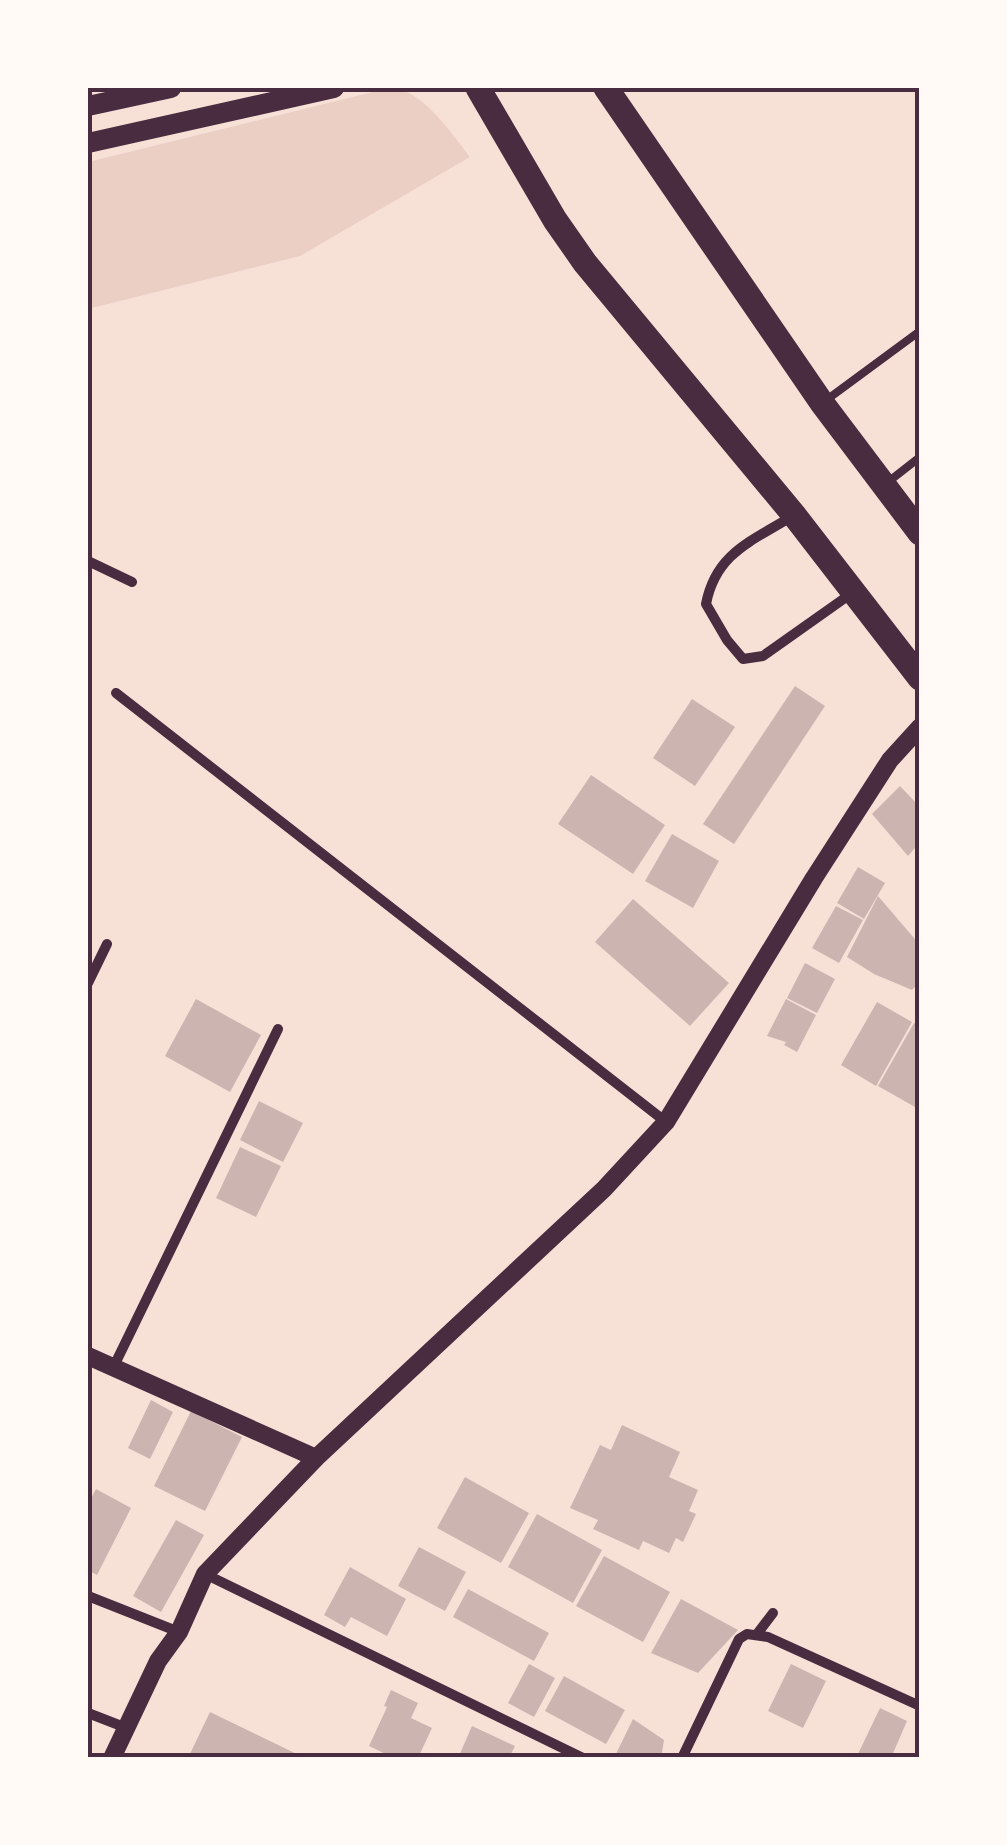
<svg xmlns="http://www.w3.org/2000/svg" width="1007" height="1845" viewBox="0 0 1007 1845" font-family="'Fira Sans Condensed',sans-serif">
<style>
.green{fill:#ebcfc5}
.building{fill:#ccb4b1}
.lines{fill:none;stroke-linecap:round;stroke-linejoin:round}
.service{stroke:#4a2c40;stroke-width:8}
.minor{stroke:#4a2c40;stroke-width:10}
.tertiary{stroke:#4a2c40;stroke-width:18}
.secondary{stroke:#4a2c40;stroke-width:20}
.primary{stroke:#4a2c40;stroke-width:25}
.neatline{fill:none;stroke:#4a2c40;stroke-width:4}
</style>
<rect width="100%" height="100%" fill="#f7e1d7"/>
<path class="green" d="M 389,88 C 421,87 452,134 470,157 L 300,256 L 88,309 L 88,162 Z"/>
<path class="building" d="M 795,686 L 825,706 L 734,844 L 703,824 Z
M 692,699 L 735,727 L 695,786 L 653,758 Z
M 591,775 L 665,825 L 633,874 L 558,824 Z
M 900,786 L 920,807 L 920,842 L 908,856 L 872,814 Z
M 672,834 L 719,861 L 693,908 L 645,881 Z
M 858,867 L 885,883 L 864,919 L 837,903 Z
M 878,896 L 920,945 L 920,981 L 912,990 L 874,974 L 847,957 Z
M 633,899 L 729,983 L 690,1026 L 595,942 Z
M 836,906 L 863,920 L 839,963 L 812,948 Z
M 805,963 L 835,979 L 817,1013 L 787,998 Z
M 196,999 L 261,1035 L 230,1092 L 165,1056 Z
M 786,999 L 816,1015 L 797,1052 L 784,1045 L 786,1042 L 767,1036 Z
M 877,1002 L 912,1022 L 876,1086 L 841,1065 Z
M 914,1023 L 920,1026 L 920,1100 L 915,1107 L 878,1086 Z
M 259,1101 L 303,1123 L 283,1162 L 240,1140 Z
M 240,1147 L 281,1166 L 256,1217 L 216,1198 Z
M 151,1400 L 173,1412 L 150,1459 L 128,1448 Z
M 191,1411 L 242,1437 L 205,1511 L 154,1486 Z
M 622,1425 L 680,1452 L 669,1477 L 698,1490 L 689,1511 L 696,1514 L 683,1542 L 676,1538 L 669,1553 L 643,1541 L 639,1550 L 593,1529 L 598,1520 L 570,1508 L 600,1445 L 611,1450 Z
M 465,1477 L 529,1513 L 501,1563 L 437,1528 Z
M 96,1489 L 131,1508 L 97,1575 L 88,1570 L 88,1504 Z
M 537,1514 L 602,1550 L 573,1603 L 508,1567 Z
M 176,1520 L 204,1535 L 161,1612 L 133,1596 Z
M 419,1547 L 466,1572 L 445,1611 L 398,1586 Z
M 604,1556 L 670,1592 L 643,1642 L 576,1606 Z
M 350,1567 L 406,1599 L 387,1636 L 351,1617 L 345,1627 L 324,1615 Z
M 468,1589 L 549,1633 L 534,1661 L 453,1617 Z
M 681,1599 L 738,1630 L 698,1673 L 651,1653 Z
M 529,1664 L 555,1678 L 534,1717 L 508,1703 Z
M 791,1664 L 826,1681 L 803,1728 L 768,1711 Z
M 564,1676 L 625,1710 L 606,1744 L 545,1711 Z
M 391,1690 L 418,1703 L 411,1718 L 432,1728 L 418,1758 L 394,1758 L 369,1746 L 387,1707 L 384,1706 Z
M 880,1708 L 907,1721 L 891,1758 L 865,1758 L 858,1754 Z
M 210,1712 L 305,1758 L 188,1758 Z
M 633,1719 L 664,1740 L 661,1758 L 614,1758 Z
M 472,1726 L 515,1746 L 509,1758 L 458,1758 Z"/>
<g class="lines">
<path class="service" d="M 825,401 L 920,331
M 888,482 L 920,457"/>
<path class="minor" d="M 794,515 C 753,541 716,552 706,604 L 727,640 L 743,659 L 763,656 L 852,593
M 88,561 L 132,582
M 116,693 L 666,1122
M 88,983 L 107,944
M 114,1366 L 278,1029
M 205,1574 L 583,1758
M 88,1596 L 179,1632
M 757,1634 L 773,1613
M 88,1713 L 124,1727
M 682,1758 L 739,1639 L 747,1634 L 768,1637 L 920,1706"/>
<path class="tertiary" d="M 88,1356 L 316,1458
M 112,1758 L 158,1661 L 179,1632 L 205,1574 L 316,1458 L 604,1189 L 666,1122 L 814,878 L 890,760 L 920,727"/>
<path class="secondary" d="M 88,106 L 171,88
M 88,143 L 334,88"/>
<path class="primary" d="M 478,88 L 555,220 L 585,263 L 794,515 L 920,678
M 606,88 L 822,403 L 920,533"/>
</g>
<rect width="1007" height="1845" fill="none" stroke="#fffaf5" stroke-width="180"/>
<rect x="90" y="90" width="827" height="1665" class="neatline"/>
</svg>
